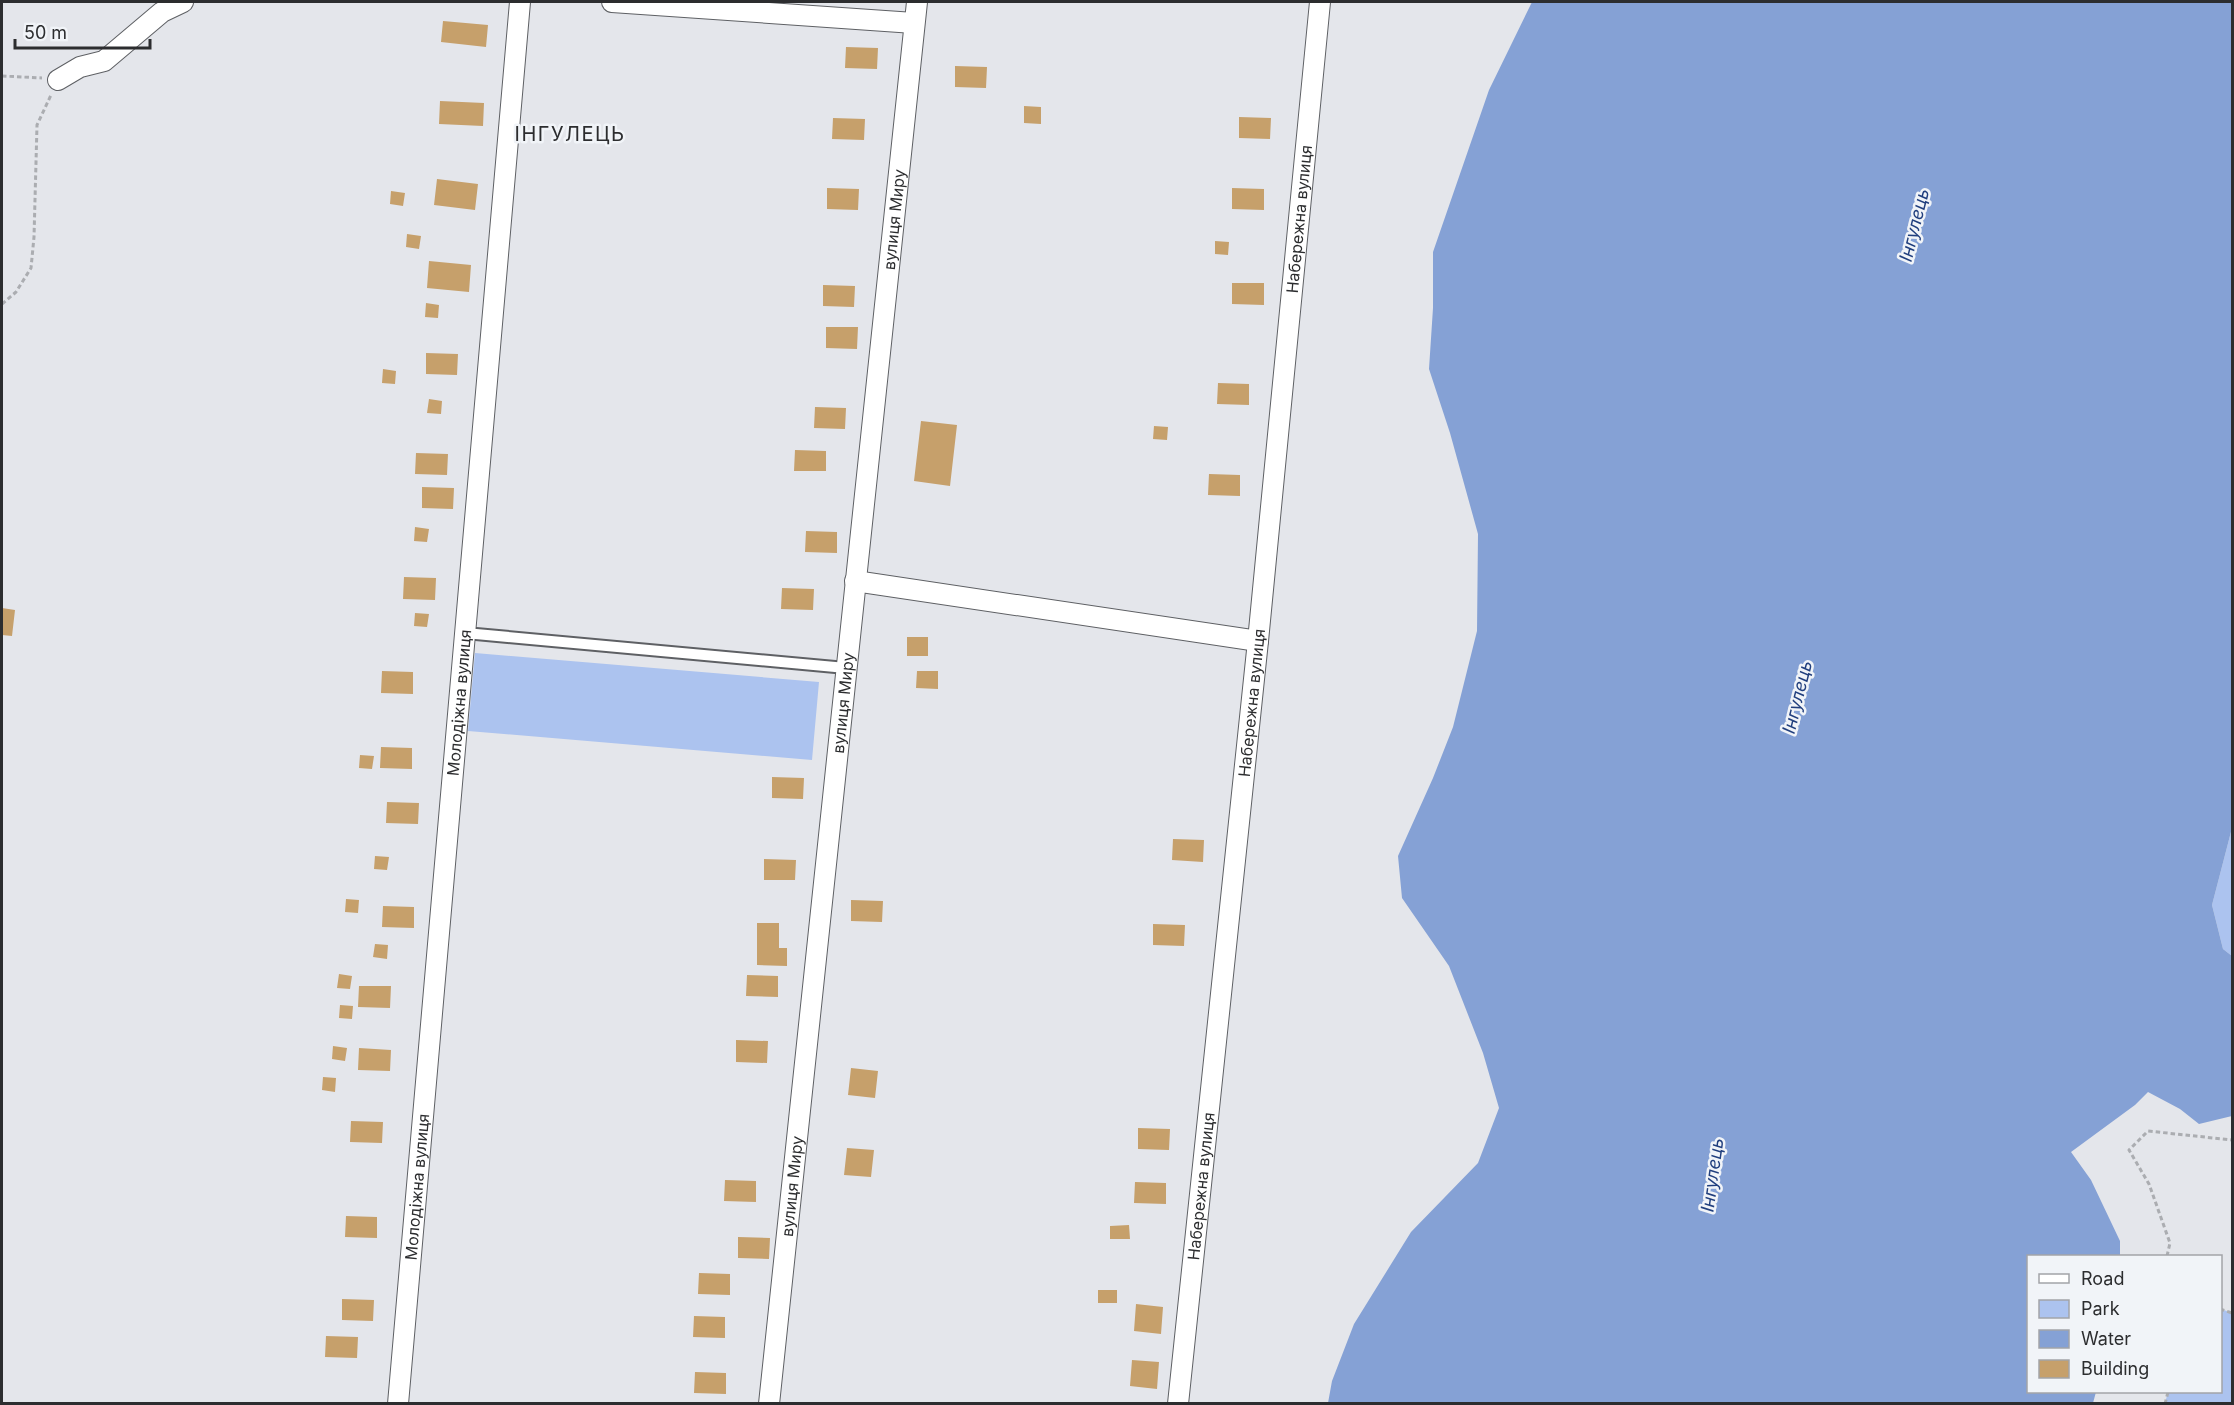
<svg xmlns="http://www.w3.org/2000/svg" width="2234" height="1405" viewBox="0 0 2234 1405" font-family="Inter,sans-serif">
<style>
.green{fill:#acc3ef}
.water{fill:#85a1d5}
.building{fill:#c6a06b}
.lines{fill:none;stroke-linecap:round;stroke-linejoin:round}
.lane-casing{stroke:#5e6064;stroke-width:14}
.street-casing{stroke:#5e6064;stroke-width:22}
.path{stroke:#abadb1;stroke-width:3;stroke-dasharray:4.5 3;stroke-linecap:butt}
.lane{stroke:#fff;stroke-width:10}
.street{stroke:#fff;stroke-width:20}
.labels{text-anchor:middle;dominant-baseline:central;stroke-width:5;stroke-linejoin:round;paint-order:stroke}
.street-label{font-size:16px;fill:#2c2d2f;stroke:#f1f4f8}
.water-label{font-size:18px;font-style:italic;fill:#213f7e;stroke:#f1f4f8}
.quarter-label{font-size:20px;letter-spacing:1.5px;fill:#2c2d2f;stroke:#f1f4f8}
</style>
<rect width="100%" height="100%" fill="#e4e6eb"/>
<path class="green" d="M 475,653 L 819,682 L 812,760 L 468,731 Z
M 2232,828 L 2232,956 L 2223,949 L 2212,905 Z
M 2221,1309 L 2232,1313 L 2232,1403 L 2165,1403 L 2168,1392 L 2220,1392 Z"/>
<path class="water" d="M 1532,2 L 2232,2 L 2232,828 L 2212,905 L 2223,949 L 2232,956 L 2232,1116 L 2199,1124 L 2180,1109 L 2148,1092 L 2135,1105 L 2071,1152 L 2091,1180 L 2120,1241 L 2120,1256 L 2028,1256 L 2028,1392 L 2096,1392 L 2093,1403 L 1328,1403 L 1332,1381 L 1354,1324 L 1411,1232 L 1478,1163 L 1499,1108 L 1483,1053 L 1449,966 L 1402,898 L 1398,856 L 1433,778 L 1453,727 L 1477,631 L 1478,534 L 1450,433 L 1429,369 L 1433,308 L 1433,252 L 1489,90 Z"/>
<path class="building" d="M 443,21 L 488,25 L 486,47 L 441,42 Z
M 846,47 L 878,48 L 877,69 L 845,68 Z
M 955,66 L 987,67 L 986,88 L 955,87 Z
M 440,101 L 484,103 L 483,126 L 439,124 Z
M 1024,106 L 1041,107 L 1041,124 L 1024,123 Z
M 1239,117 L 1271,118 L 1270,139 L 1239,138 Z
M 833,118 L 865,119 L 864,140 L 832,139 Z
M 437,179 L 478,184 L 475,210 L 434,205 Z
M 827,188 L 859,189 L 858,210 L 827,209 Z
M 1232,188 L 1264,189 L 1264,210 L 1232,209 Z
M 391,191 L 405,193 L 403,206 L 390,204 Z
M 407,234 L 421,236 L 419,249 L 406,247 Z
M 1215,241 L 1229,242 L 1228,255 L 1215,254 Z
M 429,261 L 471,265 L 469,292 L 427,288 Z
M 1232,283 L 1264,283 L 1264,305 L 1232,304 Z
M 823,285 L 855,286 L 854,307 L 823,306 Z
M 426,303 L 439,305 L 438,318 L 425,317 Z
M 826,327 L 858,327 L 857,349 L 826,348 Z
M 426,353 L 458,354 L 457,375 L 426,374 Z
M 383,369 L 396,371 L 395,384 L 382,383 Z
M 1218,383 L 1249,384 L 1249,405 L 1217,404 Z
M 429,399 L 442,401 L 441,414 L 427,413 Z
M 815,407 L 846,408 L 845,429 L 814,428 Z
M 921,421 L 957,425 L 950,486 L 914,481 Z
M 1154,426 L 1168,427 L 1167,440 L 1153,439 Z
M 795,450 L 826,451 L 826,471 L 794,471 Z
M 416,453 L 448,454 L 447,475 L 415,474 Z
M 1209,474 L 1240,475 L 1240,496 L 1208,495 Z
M 422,487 L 454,488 L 453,509 L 422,508 Z
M 415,527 L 429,529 L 427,542 L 414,541 Z
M 806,531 L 837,532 L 837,553 L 805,552 Z
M 404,577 L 436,578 L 435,600 L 403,599 Z
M 782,588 L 814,589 L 813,610 L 781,609 Z
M 2,608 L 15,610 L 12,636 L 2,635 Z
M 415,613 L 429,614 L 427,627 L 414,626 Z
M 907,637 L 928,637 L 928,656 L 907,656 Z
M 382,671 L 413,672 L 413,694 L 381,693 Z
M 917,671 L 938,671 L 938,689 L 916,688 Z
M 381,747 L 412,748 L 412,769 L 380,768 Z
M 360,755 L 374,756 L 372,769 L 359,768 Z
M 772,777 L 804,778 L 803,799 L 772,798 Z
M 387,802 L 419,803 L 418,824 L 386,823 Z
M 1173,839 L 1204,840 L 1203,862 L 1172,860 Z
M 375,856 L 389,857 L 387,870 L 374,869 Z
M 764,859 L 796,860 L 795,880 L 764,880 Z
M 346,899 L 359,900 L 358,913 L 345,912 Z
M 851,900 L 883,901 L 882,922 L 851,921 Z
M 383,906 L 414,907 L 414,928 L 382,927 Z
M 757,923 L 779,923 L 779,948 L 787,948 L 787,966 L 757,965 Z
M 1153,924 L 1185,925 L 1184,946 L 1153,945 Z
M 375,944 L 388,945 L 387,959 L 373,957 Z
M 339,974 L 352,976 L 350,989 L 337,988 Z
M 747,975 L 778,976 L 778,997 L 746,996 Z
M 359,986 L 391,986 L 390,1008 L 358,1007 Z
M 340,1005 L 353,1006 L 352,1019 L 339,1018 Z
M 736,1040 L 768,1041 L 767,1063 L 736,1062 Z
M 333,1046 L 347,1048 L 345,1061 L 332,1059 Z
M 359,1048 L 391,1050 L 390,1071 L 358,1070 Z
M 851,1068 L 878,1071 L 875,1098 L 848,1095 Z
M 323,1077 L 336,1078 L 335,1092 L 322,1090 Z
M 351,1121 L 383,1122 L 382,1143 L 350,1142 Z
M 1138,1128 L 1170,1129 L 1169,1150 L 1138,1149 Z
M 847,1148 L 874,1150 L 871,1177 L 844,1175 Z
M 725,1180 L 756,1181 L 756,1202 L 724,1201 Z
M 1135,1182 L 1166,1183 L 1166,1204 L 1134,1203 Z
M 346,1216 L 377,1217 L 377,1238 L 345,1237 Z
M 1129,1225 L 1130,1239 L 1110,1239 L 1110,1226 Z
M 738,1237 L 770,1238 L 769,1259 L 738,1258 Z
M 699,1273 L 730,1274 L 730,1295 L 698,1294 Z
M 1098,1290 L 1117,1290 L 1117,1303 L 1098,1303 Z
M 342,1299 L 374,1300 L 373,1321 L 342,1320 Z
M 1136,1304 L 1163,1307 L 1161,1334 L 1134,1331 Z
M 694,1316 L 725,1317 L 725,1338 L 693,1337 Z
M 326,1336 L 358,1337 L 357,1358 L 325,1357 Z
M 1132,1360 L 1159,1362 L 1157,1389 L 1130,1386 Z
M 695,1372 L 726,1373 L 726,1394 L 694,1393 Z"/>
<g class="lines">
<defs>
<path id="lane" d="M 465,633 L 846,668"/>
<g id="street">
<path d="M 612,2 L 914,23"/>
<path d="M 58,80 L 80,67 L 104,61 L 162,12 L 183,2"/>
<path d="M 855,581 L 1258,641"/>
<path id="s1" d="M 398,1404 L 520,2"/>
<path id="s2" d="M 769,1404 L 917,2"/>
<path id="s3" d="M 1178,1404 L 1258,641 L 1320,2"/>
</g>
</defs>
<use href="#lane" class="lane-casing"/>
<use href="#street" class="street-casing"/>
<path class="path" d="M 2,76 L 42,78
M 2,304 L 16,292 L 31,268 L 34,237 L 37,125 L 51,95
M 2167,1256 L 2170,1243 L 2149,1184 L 2129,1150 L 2148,1131 L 2232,1140
M 2220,1309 L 2232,1313
M 2165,1404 L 2168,1392"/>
<use href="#lane" class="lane"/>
<use href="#street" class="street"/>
</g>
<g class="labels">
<g class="street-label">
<text stroke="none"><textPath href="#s2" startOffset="1191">вулиця Миру</textPath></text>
<text stroke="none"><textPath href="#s3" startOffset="1191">Набережна вулиця</textPath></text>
<text stroke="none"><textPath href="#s2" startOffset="705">вулиця Миру</textPath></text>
<text stroke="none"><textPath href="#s1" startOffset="704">Молодіжна вулиця</textPath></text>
<text stroke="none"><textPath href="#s3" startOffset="705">Набережна вулиця</textPath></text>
<text stroke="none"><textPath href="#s2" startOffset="219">вулиця Миру</textPath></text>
<text stroke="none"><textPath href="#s3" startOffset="219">Набережна вулиця</textPath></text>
<text stroke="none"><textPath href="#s1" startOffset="218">Молодіжна вулиця</textPath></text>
</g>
<g class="water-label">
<text transform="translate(1914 225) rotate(-76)">Інгулець</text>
<text transform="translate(1797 697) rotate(-76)">Інгулець</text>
<text transform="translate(1712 1175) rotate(-82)">Інгулець</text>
</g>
<g class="quarter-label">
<text x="570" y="134">ІНГУЛЕЦЬ</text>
</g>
</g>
<rect width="2234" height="1405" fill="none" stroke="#2c2d2f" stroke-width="6"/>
<rect x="2027" y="1255" width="195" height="138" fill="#f1f4f8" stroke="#a2a4a8" stroke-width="1.5"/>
<rect x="2039" y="1274" width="30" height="9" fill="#ffffff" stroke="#a2a4a8" stroke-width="1.5"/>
<text x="2081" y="1285" font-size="18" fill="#2c2d2f">Road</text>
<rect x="2039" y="1300" width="30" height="18" fill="#acc3ef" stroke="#a2a4a8" stroke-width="1.5"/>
<text x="2081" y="1315" font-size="18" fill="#2c2d2f">Park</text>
<rect x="2039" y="1330" width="30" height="18" fill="#85a1d5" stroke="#a2a4a8" stroke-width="1.5"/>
<text x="2081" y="1345" font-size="18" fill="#2c2d2f">Water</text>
<rect x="2039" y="1360" width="30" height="18" fill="#c6a06b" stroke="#a2a4a8" stroke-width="1.5"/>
<text x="2081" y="1375" font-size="18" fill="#2c2d2f">Building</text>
<path d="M15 39v9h135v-9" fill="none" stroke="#2c2d2f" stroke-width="3"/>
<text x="24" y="39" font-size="18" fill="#2c2d2f" stroke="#f1f4f8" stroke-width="4.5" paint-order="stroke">50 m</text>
</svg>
